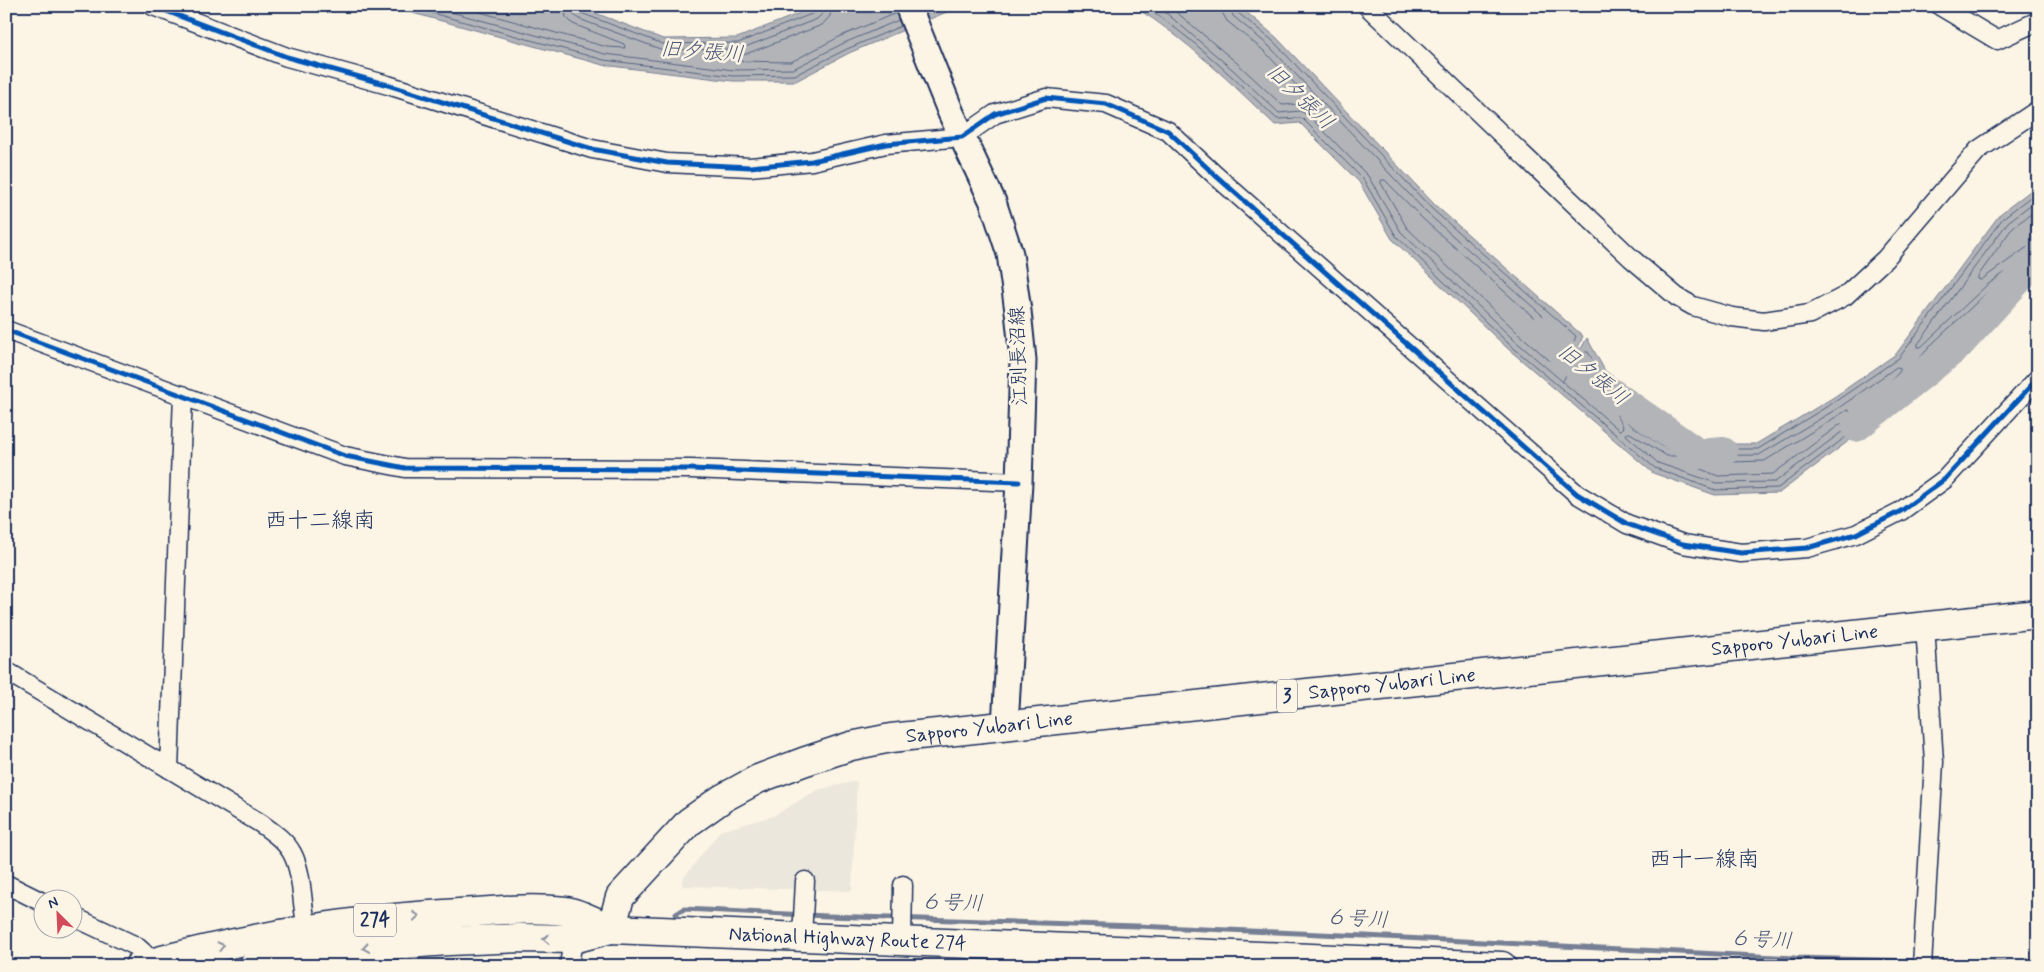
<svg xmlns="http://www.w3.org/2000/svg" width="2044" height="972" viewBox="0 0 2044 972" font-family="Mynerve,'Klee One',sans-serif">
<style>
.built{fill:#ece7dc}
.water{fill:#b2b4b8;stroke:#767f94}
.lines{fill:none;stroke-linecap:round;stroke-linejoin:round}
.shore{stroke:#576482;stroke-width:1}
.stream{stroke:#767f94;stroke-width:5}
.river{stroke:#b2b4b8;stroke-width:30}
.minor-casing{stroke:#1b2f5e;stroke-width:21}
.secondary-casing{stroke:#1b2f5e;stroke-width:29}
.primary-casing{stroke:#1b2f5e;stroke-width:31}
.trunk-casing{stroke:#1b2f5e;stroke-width:31}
.minor{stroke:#fcf5e5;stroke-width:18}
.secondary{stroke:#fcf5e5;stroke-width:25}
.primary{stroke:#fcf5e5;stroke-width:28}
.trunk{stroke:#fcf5e5;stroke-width:28}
.cycleway-casing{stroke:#fcf5e5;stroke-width:8}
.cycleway{stroke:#0057b8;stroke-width:5}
.oneway{stroke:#8c92a2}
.labels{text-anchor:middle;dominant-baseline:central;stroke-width:5;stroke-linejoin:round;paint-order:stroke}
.shield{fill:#fcf5e5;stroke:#5e6a86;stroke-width:1}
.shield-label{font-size:19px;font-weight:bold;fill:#1b2f5e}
.street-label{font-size:20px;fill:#1b2f5e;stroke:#fcf5e5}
.water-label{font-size:21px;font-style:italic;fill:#485779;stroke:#fcf5e5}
.quarter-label{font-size:22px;fill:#1b2f5e;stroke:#fcf5e5}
</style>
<rect width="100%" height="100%" fill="#fcf5e5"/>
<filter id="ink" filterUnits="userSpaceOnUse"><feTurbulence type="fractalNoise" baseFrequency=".02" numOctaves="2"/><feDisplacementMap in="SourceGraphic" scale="10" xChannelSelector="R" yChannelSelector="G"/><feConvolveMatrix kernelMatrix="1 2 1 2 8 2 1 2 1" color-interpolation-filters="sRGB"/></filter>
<g filter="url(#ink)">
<path class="built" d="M 857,781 L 852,891 L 682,886 L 682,880 L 720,831 L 773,816 L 817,790 Z"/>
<path class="water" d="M 387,6 L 577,6 L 663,39 L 737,38 L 818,6 L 961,6 L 849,53 L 796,81 L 733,81 L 603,65 Z
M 1133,6 L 1239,6 L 1276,37 L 1435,205 L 1583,336 L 1562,383 L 1587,338 L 1632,420 L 1668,444 L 1756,444 L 1834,397 L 1896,354 L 2000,214 L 2038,185 L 2038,263 L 1994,294 L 1939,345 L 1858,434 L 1779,493 L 1715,495 L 1653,473 L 1506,347 L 1392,239 L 1359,182 L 1300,123 L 1275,125 C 1231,83 1186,38 1133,6 Z"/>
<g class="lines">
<path class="shore" d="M 406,6 L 604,60 L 733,76 L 795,75 L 847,49 L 901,26
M 429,6 L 605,54 L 734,70 L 793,69 L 844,43 L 899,20
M 458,6 L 607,47 L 625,48 L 624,44 L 573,24 L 566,17 L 564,6
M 571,6 L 573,14 L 579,19 L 663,50 L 740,49 L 817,19 L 822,14 L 824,6
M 578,6 L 581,13 L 663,44 L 738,43 L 814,13 L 818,6
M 832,6 L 830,16 L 822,25 L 738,57 L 737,61 L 791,62 L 841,36 L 896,13
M 1143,6 C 1191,35 1236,81 1277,119 L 1299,118 L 1303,119 L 1363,179 L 1396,236 L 1509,344 L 1655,468 L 1715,490 L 1778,488 L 1855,430 L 1935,341 L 1990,290 L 2033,260 L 2038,259
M 1155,6 L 1165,12 L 1232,69 L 1279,113 L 1300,111 L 1308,115 L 1368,176 L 1401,232 L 1513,339 L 1619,430 L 1622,429 L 1623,426 L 1589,365 L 1586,365 C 1578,376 1560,377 1561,360 C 1561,352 1568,345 1568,338 L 1427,213 L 1269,46 L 1233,16 L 1230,6
M 1169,6 L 1237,63 L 1282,105 L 1300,104 L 1313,107 L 1313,103 L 1264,51 L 1227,21 L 1223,14 L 1222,6
M 1236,6 L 1237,12 L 1273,41 L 1432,209 L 1576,336 L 1567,359 L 1568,365 L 1572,367 L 1576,366 L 1585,352 L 1588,352 L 1628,423 L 1666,449 L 1758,449 L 1836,401 L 1899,358 L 2003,218 L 2038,191
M 1382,180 L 1385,180 L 1423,219 L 1559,340 L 1553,360 L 1549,360 L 1518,333 L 1407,228 L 1381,183 Z
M 2038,199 L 2008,222 L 1918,344 L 1918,347 L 1921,347 L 1987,285 L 2030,255 L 2038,253
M 2038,209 L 2013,227 L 1978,276 L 1978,279 L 1981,280 L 2026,248 L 2038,245
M 1897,367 L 1900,368 L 1900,371 L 1851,425 L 1775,482 L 1716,483 L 1658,463 L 1626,435 L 1627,433 L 1630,433 L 1667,456 L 1759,455 L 1840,407 Z
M 1585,377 L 1596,394 L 1595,398 L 1593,397 L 1577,384 L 1577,381 Z
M 1848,410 L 1851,413 L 1846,420 L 1773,474 L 1718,476 L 1693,466 L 1696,463 L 1764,461 Z"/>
<path class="stream" d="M 676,914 L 684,909 L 827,916 L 1137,926 L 1365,936 L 1795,958 L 2038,964"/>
<path class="river" d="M 1542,331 L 1590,378 L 1699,454 L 1723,452
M 1856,427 L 1957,347 L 2038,258"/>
<defs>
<path id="minor" d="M 153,6 L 287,57 L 388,85 L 592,149 L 667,163 L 750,167 L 812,161 L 886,144 L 962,137 L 995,114 L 1046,98 L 1106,104 L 1168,131 L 1215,175 L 1577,494 L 1627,524 L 1683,544 L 1741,553 L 1807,548 L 1856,534 L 1901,511 L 1945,479 L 2038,378
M 1367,6 L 1631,258 L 1677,297 L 1693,306 L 1732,317 L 1764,321 L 1810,314 L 1845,296 L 1885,259 L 1978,150 L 2038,110
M 1940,6 L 1997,40 L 2038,21
M 6,330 L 345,456 L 405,468 L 691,469 L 1019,482
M 6,671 L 260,823 C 271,831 285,840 292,853 C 305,877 300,912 310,938
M 169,769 L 183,395
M 6,884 L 42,902
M 72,916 L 136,946 L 144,953 L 150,966
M 802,937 L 805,881
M 902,940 L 903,885
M 569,966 L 573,939
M 1922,966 L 1934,762 L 1925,626"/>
<path id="secondary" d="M 908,6 L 951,113 L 993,202 L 1010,254 L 1018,311 L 1023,360 L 1019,482 L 1005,726"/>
<g id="primary">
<path id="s1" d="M 611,929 L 620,897 L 689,822 L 723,798 L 758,779 L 803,762 L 851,746 L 891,738 L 2038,614"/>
</g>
<g id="trunk">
<path d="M 139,966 C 246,937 349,919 459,913 C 494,911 530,907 565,911 C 580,913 597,923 611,929"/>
<path id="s2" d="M 253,966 L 377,946 L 449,941 L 520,938 L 573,939 L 611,929 L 1502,966"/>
</g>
</defs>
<use href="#minor" class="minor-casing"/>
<use href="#secondary" class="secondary-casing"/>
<use href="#primary" class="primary-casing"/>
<use href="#trunk" class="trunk-casing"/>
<use href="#minor" class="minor"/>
<use href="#secondary" class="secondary"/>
<use href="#primary" class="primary"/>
<use href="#trunk" class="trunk"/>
<defs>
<path id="cycleway" d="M 153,6 L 287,57 L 388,85 L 592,149 L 667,163 L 750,167 L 812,161 L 886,144 L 962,137 L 995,114 L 1046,98 L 1106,104 L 1168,131 L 1215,175 L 1577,494 L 1627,524 L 1683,544 L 1741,553 L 1807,548 L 1856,534 L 1901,511 L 1945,479 L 2038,378
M 6,330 L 345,456 L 405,468 L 691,469 L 1019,482"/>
</defs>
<use href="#cycleway" class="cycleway-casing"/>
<use href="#cycleway" class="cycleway"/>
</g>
<defs><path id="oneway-chevron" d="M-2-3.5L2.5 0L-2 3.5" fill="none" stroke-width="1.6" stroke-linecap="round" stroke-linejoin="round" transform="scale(1.25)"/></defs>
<g class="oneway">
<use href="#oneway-chevron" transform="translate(416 916) rotate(-5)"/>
<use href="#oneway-chevron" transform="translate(546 939) rotate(-179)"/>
<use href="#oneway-chevron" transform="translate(221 946) rotate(-14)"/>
<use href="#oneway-chevron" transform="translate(366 948) rotate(171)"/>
</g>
</g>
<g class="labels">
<g class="shield">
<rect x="1277" y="679.5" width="20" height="33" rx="4"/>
<rect x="354" y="903.5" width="42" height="33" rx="4"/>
</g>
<g class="shield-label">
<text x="1287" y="696">3</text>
<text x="375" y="920">274</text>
</g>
<g class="street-label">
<text transform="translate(1019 356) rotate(-92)">江別長沼線</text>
<text stroke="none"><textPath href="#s1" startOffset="1265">Sapporo Yubari Line</textPath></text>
<text stroke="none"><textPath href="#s1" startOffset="860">Sapporo Yubari Line</textPath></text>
<text stroke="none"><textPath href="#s1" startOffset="455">Sapporo Yubari Line</textPath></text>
<text stroke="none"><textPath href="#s2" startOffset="598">National Highway Route 274</textPath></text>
</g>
<g class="water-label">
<text transform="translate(702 52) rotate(4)">旧夕張川</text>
<text transform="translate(1300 97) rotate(44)">旧夕張川</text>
<text transform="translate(1593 375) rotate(39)">旧夕張川</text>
<text transform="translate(952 903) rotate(2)">６号川</text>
<text transform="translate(1357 919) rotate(3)">６号川</text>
<text transform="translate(1761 940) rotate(3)">６号川</text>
</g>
<g class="quarter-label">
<text x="320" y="521">西十二線南</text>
<text x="1704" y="860">西十一線南</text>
</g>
</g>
<rect width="2044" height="972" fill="none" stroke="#fcf5e5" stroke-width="25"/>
<rect x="12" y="12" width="2019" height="947" fill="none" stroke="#1b2f5e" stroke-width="2" filter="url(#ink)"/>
<g transform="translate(58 914) rotate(336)"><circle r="24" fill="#fcf5e5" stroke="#a2a6af"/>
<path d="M0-4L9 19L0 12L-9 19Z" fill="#d1495b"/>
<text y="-8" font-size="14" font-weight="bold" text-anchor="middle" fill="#1b2f5e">N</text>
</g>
</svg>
